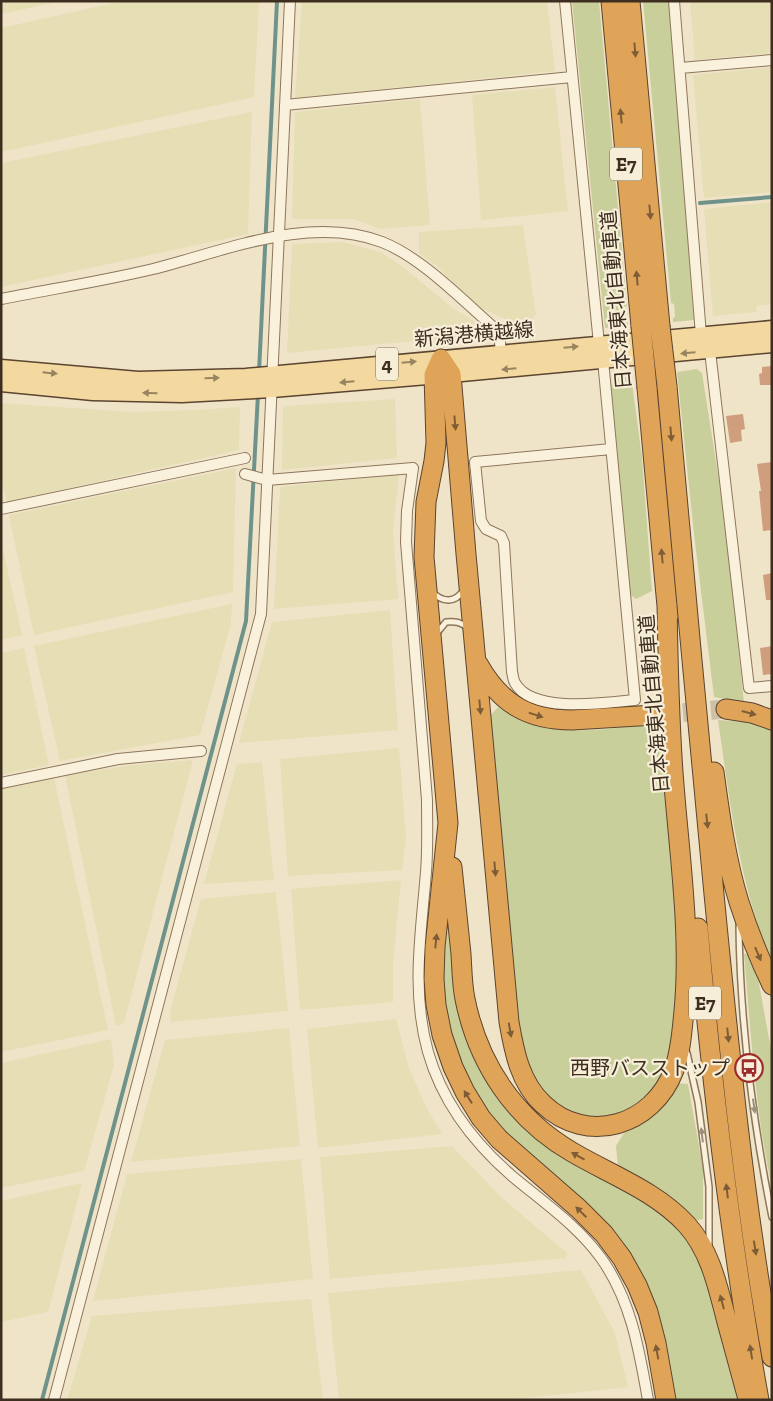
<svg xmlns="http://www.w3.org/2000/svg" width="773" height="1401" viewBox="0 0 773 1401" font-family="'Zilla Slab','Noto Sans JP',serif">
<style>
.farmland{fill:#e6deb5}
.green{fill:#c9cf9b}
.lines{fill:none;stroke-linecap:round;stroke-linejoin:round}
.stream{stroke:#6f938a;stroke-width:4}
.building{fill:#cf9f7d}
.highway-tunnel{stroke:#ccc0a6;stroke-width:19;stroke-dasharray:19 9;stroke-linecap:butt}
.lane-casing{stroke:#8d765c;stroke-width:8}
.street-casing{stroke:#8d765c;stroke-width:12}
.primary-casing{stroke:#5b4430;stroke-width:19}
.highway-casing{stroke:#5b4430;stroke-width:21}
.lane{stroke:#faf1dc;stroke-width:5}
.street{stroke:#faf1dc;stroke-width:10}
.primary{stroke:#f3d9a0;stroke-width:16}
.highway{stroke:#e0a458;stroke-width:19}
.highway-bridge-casing{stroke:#5b4430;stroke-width:21;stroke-linecap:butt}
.highway-bridge{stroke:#e0a458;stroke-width:19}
.oneway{fill:#7e5d36}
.oneway2{fill:#988460}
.oneway3{fill:#9c907e}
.labels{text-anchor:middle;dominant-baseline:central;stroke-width:4.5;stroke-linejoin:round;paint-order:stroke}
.shield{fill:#f7eed8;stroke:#756857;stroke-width:1}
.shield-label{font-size:19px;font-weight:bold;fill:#3d2e20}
.street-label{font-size:20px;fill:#3d2e20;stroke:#f7eed8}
.poi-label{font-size:20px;fill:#3d2e20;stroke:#f7eed8;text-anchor:end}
</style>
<rect width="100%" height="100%" fill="#f0e4c8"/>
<path class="farmland" d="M 1,1 L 62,1 L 1,14 Z
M 123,1 L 259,1 L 254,97 L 1,152 L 1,28 Z
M 302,1 L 547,1 L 555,71 L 295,98 Z
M 690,1 L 772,1 L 772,53 L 695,60 Z
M 772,67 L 772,192 L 704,198 L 693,75 Z
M 555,87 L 568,211 L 481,220 L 472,95 Z
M 420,99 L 430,225 L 380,229 L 354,219 L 292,219 L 295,112 Z
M 252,112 L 248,234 L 1,287 L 1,163 Z
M 772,202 L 772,304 L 757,306 L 756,312 L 713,316 L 704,209 Z
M 523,225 L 536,314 L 525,328 L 481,308 L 449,279 L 437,266 L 419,254 L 419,232 Z
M 342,242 L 380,252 L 402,266 L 450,306 L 479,325 L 477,335 L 287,353 L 292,244 Z
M 395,399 L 397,458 L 282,470 L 283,406 Z
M 1,403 L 131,412 L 197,410 L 240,407 L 239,450 L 7,502 L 1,476 Z
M 236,468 L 233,592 L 34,635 L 9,515 Z
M 399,474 L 393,530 L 398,599 L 274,609 L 280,487 Z
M 1,540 L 22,635 L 1,640 Z
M 232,604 L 231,624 L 200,735 L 60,761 L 34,646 Z
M 390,610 L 398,730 L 239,743 L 272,622 Z
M 24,648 L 49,765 L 1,775 L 1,653 Z
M 399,748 L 406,836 L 402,870 L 288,876 L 280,759 Z
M 193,760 L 124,1023 L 116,1026 L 65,775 L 133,765 Z
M 262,762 L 274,880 L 204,884 L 237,764 Z
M 54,778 L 108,1030 L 1,1052 L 1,789 Z
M 401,880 L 393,963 L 393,1002 L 300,1010 L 291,889 Z
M 276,892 L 288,1011 L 171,1022 L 170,1012 L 201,899 Z
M 396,1019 L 409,1068 L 426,1107 L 442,1134 L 318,1148 L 307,1029 Z
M 289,1028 L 300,1146 L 131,1162 L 165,1040 Z
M 111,1039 L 114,1065 L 84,1171 L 1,1188 L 1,1063 Z
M 452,1146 L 502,1198 L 567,1253 L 566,1258 L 330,1279 L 320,1157 Z
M 301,1159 L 313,1279 L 93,1301 L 127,1174 Z
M 82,1183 L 48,1312 L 1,1322 L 1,1201 Z
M 581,1270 L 615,1333 L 628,1387 L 508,1400 L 339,1400 L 328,1293 Z
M 311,1299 L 323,1400 L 67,1400 L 92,1316 Z"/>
<path class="green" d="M 572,1 L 599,1 L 627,306 L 624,307 L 626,322 L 628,322 L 628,326 L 605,328 Z
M 643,1 L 669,1 L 694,320 L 673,322 L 673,318 L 675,317 L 674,304 L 671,303 Z
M 697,369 L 702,373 L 725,519 L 744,703 L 714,697 L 694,534 L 677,372 Z
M 612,374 L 631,375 L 642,458 L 652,591 L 636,599 L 628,593 L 611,403 Z
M 498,707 C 543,741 607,730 658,722 L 671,855 L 678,958 L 678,1006 L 673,1047 L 663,1075 L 644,1099 L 624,1113 L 607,1119 L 580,1117 L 556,1104 L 538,1088 L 523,1055 L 517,1022 L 489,717 Z
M 718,720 L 746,722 L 772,729 L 772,961 C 767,949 761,937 758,925 C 736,859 728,788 718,720 Z
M 447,917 L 453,957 L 502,1101 L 659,1207 L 689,1236 L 705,1275 L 738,1400 L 676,1400 L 664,1333 L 644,1279 L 482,1109 L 459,1066 L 443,1022 L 440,954 Z
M 744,954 L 751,954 L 756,967 L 772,1055 L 772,1187 C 755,1111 751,1032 744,954 Z
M 676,1083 L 688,1084 L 703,1169 L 703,1219 L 690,1222 L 618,1167 L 616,1146 L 625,1131 C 651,1124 663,1105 676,1083 Z"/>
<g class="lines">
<path class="stream" d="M 700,203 L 772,197
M 259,372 L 277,1
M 42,1400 L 246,621 L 258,394"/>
</g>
<path class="building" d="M 771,366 L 772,385 L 760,385 L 759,374 L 762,373 L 762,367 Z
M 743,414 L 745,429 L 741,430 L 742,441 L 730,443 L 726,416 Z
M 772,462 L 772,530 L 763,531 L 759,491 L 761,491 L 757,464 Z
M 772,573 L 772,600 L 766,600 L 763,575 Z
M 772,646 L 772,674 L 763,675 L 760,648 Z"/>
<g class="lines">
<path class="highway-tunnel" d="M 655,715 L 726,709"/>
<defs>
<path id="lane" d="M 432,592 C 443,603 455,603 464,590
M 436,634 L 446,622 C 455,621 461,622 468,628
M 739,926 C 740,1023 753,1122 772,1217
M 687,1053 L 698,1102 L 709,1187 L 709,1245"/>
<path id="street" d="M 565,1 L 599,344
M 674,1 L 701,335
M 680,68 L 772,60
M 285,105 L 572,77
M 1,299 C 52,289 103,281 153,269 C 225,251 310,214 382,242 C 423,258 465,303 499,332 L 501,353
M 710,351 L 749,688 L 772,686
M 603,360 L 635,700 C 606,703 532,714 515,683 C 513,680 513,675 512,672 L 504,543 L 501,536 L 486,529 L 481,521 L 475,462 L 611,449
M 245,474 L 267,480 L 413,468 L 407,511 L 406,542 L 427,800 C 427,824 428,848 426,872 C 421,934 411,991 428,1052 C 442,1101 474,1143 512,1176 C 543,1202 577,1225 601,1258 C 631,1300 639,1349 648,1400
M 1,509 L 245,458
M 1,783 L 118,759 L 201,751
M 54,1400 L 261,614 L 290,1"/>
<path id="primary" d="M 1,368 L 138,380 L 246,377 L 772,329
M 1,383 L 93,392 L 182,394 L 272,389 L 451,374 L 772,344"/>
<path id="highway" d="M 611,1 L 641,326
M 630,1 L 660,326
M 667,386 C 682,555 698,725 714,894 C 729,1049 744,1204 772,1357
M 647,388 L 668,617
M 478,664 C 500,703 527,720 572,720 L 655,715
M 726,709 L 752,713 L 772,720
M 714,772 C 720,816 726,860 739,902 C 748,930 759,958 772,985
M 452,867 C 455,896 458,925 461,954 C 462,969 462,985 465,999 C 478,1064 515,1119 572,1152 C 611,1175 656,1191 687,1225 C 711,1252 718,1288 727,1322 C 734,1347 741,1373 748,1399
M 698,928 C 712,1086 731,1244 759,1400
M 666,1400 L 656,1343 L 648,1312 L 637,1285 L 622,1258 L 604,1234 L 579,1209 L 499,1139 L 481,1118 L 465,1092 L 453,1067 L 442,1035 L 436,1005 L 434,979 L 435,947 L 448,823 L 424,557 L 426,502 L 434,461 L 436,443 L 434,375 L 441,359 L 451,374 L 466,554 L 509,1022 C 514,1051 520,1083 543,1104 C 587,1146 653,1126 674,1070 C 681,1051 682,1030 684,1011 C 691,936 680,860 674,785 C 669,725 668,665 667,604"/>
</defs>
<use href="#lane" class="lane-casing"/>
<use href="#street" class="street-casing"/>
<use href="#primary" class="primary-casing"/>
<use href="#highway" class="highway-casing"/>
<use href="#lane" class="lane"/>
<use href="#street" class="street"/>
<use href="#primary" class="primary"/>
<use href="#highway" class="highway"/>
<defs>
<path id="highway-bridge" d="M 641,326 L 647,388
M 660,326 L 667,386"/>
</defs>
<use href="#highway-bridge" class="highway-bridge-casing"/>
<use href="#highway-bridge" class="highway-bridge"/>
</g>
<defs><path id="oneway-solid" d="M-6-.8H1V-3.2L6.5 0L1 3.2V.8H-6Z" transform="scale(1.25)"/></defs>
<g class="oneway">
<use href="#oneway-solid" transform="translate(635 50) rotate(85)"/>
<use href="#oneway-solid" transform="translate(621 116) rotate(-95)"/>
<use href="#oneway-solid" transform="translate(650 212) rotate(85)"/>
<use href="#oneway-solid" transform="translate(637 278) rotate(-95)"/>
<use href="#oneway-solid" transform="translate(455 423) rotate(85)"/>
<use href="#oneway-solid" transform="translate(671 434) rotate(85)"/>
<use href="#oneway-solid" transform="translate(662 556) rotate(-95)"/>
<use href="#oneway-solid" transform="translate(480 707) rotate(85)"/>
<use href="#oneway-solid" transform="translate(749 713) rotate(15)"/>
<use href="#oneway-solid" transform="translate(536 715) rotate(17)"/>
<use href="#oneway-solid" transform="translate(707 821) rotate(84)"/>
<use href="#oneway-solid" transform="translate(495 869) rotate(85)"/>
<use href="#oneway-solid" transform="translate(436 941) rotate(-84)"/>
<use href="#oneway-solid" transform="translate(758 954) rotate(67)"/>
<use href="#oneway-solid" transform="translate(510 1030) rotate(80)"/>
<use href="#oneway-solid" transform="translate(728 1035) rotate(84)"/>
<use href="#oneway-solid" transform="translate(468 1097) rotate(-122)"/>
<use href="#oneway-solid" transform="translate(578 1156) rotate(-151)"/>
<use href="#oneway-solid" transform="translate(727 1191) rotate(-97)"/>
<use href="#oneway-solid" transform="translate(581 1212) rotate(-136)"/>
<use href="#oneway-solid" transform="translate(755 1248) rotate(81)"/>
<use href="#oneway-solid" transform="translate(722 1302) rotate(-105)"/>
<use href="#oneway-solid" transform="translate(657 1352) rotate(-100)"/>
<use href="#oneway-solid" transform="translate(751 1352) rotate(-99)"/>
</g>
<g class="oneway2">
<use href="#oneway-solid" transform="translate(571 347) rotate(-5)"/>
<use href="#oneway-solid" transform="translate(688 353) rotate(175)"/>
<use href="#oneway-solid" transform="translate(409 362) rotate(-5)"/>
<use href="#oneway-solid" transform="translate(509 369) rotate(175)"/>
<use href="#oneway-solid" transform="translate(50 373) rotate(6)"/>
<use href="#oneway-solid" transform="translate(212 378) rotate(-2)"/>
<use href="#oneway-solid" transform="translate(347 382) rotate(175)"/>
<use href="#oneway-solid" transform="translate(150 393) rotate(-179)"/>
</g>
<g class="oneway3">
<use href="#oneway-solid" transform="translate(754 1106) rotate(82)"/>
<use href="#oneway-solid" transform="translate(702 1135) rotate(-97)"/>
</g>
<defs>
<symbol id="bus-ring" viewBox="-11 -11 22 22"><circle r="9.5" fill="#f7eed8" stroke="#9e2a2b" stroke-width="1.5"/><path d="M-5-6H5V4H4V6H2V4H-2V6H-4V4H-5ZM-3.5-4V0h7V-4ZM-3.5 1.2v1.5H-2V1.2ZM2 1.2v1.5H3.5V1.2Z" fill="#9e2a2b"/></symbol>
</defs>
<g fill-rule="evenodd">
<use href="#bus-ring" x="733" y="1052" width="32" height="32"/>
</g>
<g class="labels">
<g class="shield">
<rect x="610" y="147.5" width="32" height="33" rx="4"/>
<rect x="376" y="347.5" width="22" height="33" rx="4"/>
<rect x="689" y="986.5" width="32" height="33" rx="4"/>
</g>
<g class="shield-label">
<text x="626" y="164">E7</text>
<text x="387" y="364">4</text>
<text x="705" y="1003">E7</text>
</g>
<g class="street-label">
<text transform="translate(616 300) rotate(-95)">日本海東北自動車道</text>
<text transform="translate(474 334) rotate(-5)">新潟港横越線</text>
<text transform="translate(654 704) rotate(-95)">日本海東北自動車道</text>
</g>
<g class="poi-label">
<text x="730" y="1068">西野バスストップ</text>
</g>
</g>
<rect width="773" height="1401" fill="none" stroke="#3d2e20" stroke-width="5"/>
</svg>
